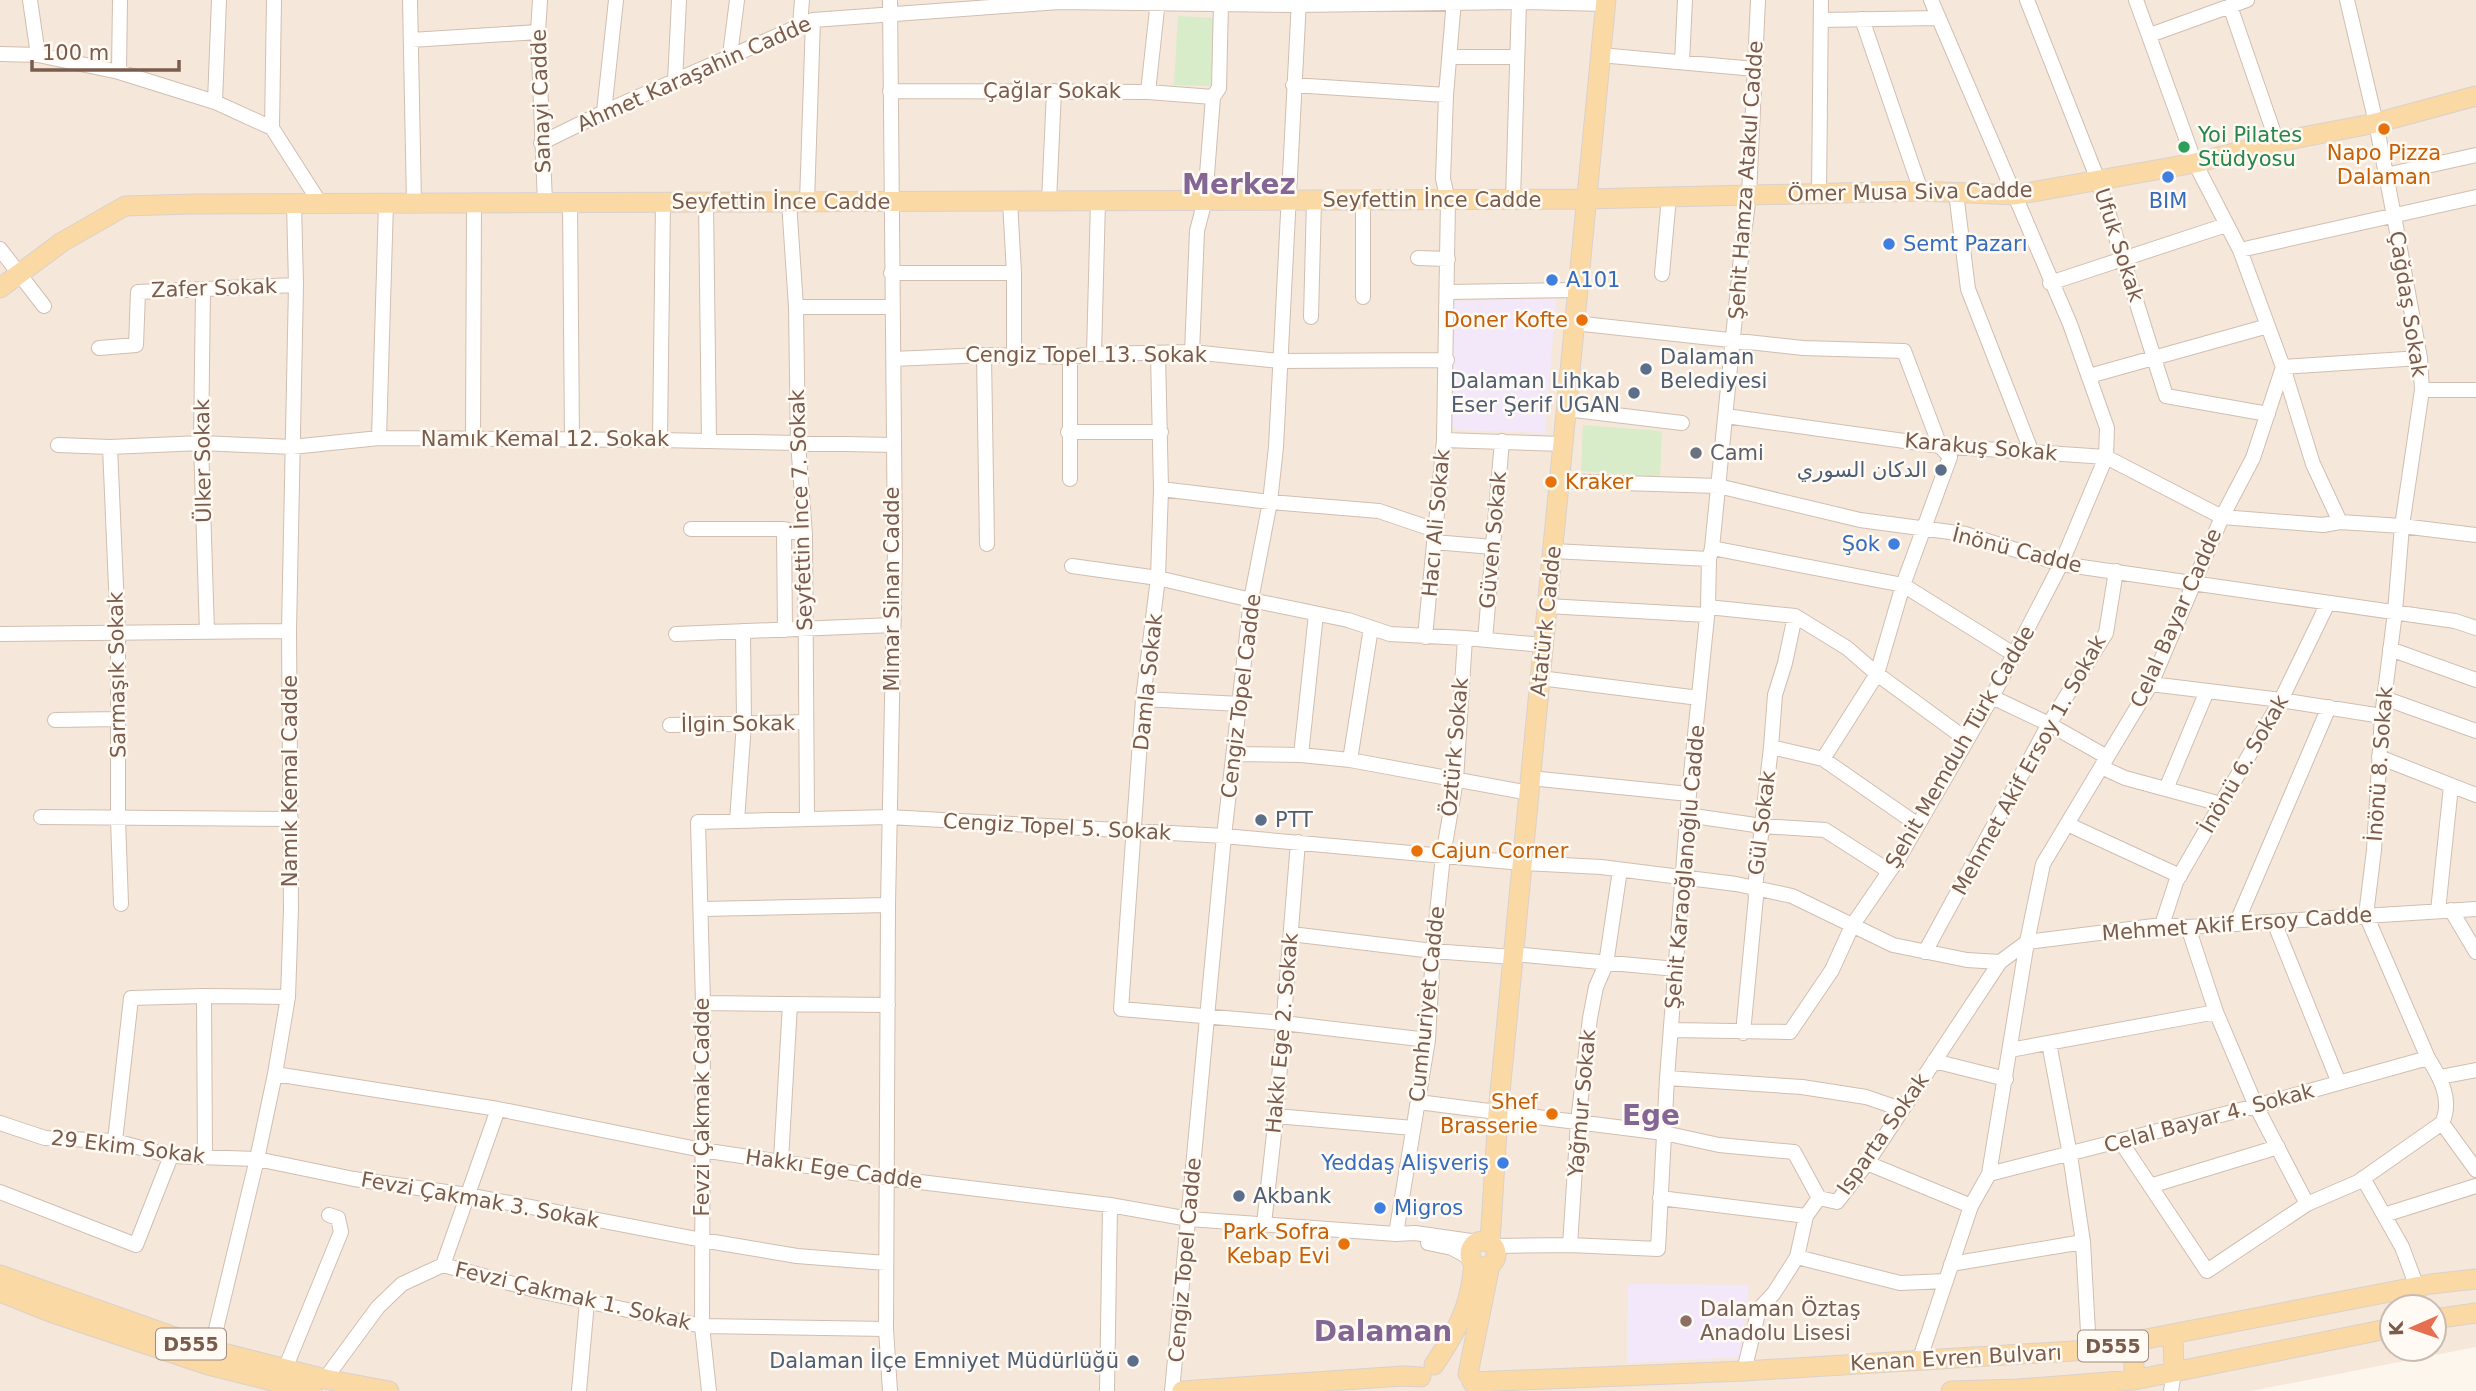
<svg xmlns="http://www.w3.org/2000/svg" width="2476" height="1391" viewBox="0 0 2476 1391" font-family="'DejaVu Sans','Noto Sans Arabic',sans-serif">
<style>
.residential{fill:#f5e8da;fill-rule:evenodd}
.education{fill:#f3e8fa}
.green{fill:#d8ecc9}
.lines{fill:none;stroke-linecap:round;stroke-linejoin:round}
.minor-casing{stroke:#d1beb0;stroke-width:16}
.major-casing{stroke:#dad1cd;stroke-width:21}
.minor{stroke:#fff;stroke-width:14}
.major{stroke:#fbd9a5;stroke-width:19}
.food-dot{fill:#e8710a;stroke:#fffaf3;stroke-width:2.5}
.leisure-dot{fill:#2e9e5b;stroke:#fffaf3;stroke-width:2.5}
.shop-dot{fill:#3f7fe0;stroke:#fffaf3;stroke-width:2.5}
.service-dot{fill:#5c6f8a;stroke:#fffaf3;stroke-width:2.5}
.worship-dot{fill:#6b7280;stroke:#fffaf3;stroke-width:2.5}
.education-dot{fill:#8d6e63;stroke:#fffaf3;stroke-width:2.5}
.labels{text-anchor:middle;dominant-baseline:central;stroke-width:5;stroke-linejoin:round;paint-order:stroke}
.shield{fill:#fffaf3;stroke:#a28b7f;stroke-width:2}
.shield-label{font-size:19px;font-weight:bold;fill:#7a5c4d}
.street-label{font-size:21px;fill:#7a5c4d;stroke:#fffaf3}
.leisure-label{font-size:21px;fill:#27864d;stroke:#fffaf3;text-anchor:start}
.food-label{font-size:21px;fill:#c56008;stroke:#fffaf3;text-anchor:end}
.shop-label{font-size:21px;fill:#366cbe;stroke:#fffaf3;text-anchor:start}
.service-label{font-size:21px;fill:#4e5e75;stroke:#fffaf3;text-anchor:start}
.worship-label{font-size:21px;fill:#5b616d;stroke:#fffaf3;text-anchor:start}
.education-label{font-size:21px;fill:#785e54;stroke:#fffaf3;text-anchor:start}
.district-label{font-size:28px;font-weight:bold;fill:#846695;stroke:#fffaf3}
</style>
<rect width="100%" height="100%" fill="#fdf6ec"/>
<path class="residential" d="M 0,0 L 2476,0 L 2476,1347 L 2251,1391 L 0,1391 ZM 2392,1307 L 2434,1307 L 2434,1349 L 2392,1349 Z"/>
<path class="education" d="M 1556,299 L 1545,433 L 1456,430 L 1451,423 L 1454,301 Z
M 1628,1284 L 1749,1285 L 1740,1357 L 1627,1363 Z"/>
<path class="green" d="M 1178,16 L 1214,18 L 1211,86 L 1174,85 Z
M 1583,425 L 1662,431 L 1660,477 L 1581,471 Z"/>
<g class="lines">
<defs>
<path id="minor" d="M 30,0 L 38,55
M 274,0 L 272,128 L 320,203
M 410,0 L 414,203
M 540,0 L 538,32 L 545,203
M 890,0 L 895,550 L 888,905 L 886,1329 L 890,1391
M 2027,0 L 2098,180 L 2166,396 L 2268,414
M 2347,0 L 2376,123 L 2394,216 L 2420,358 L 2422,390 L 2402,526 L 2395,612 L 2382,716 L 2374,850 L 2366,915 L 2428,1058 C 2440,1077 2453,1100 2442,1123 L 2476,1170
M 2230,6 L 2277,142
M 1862,19 L 1921,191
M 1821,20 L 1939,18
M 800,26 L 802,0
M 2150,35 L 2247,0
M 411,40 L 538,32
M 0,54 L 38,55 L 119,72 L 215,102 L 272,128
M 730,55 L 737,0
M 1600,55 L 1755,69
M 1451,57 L 1517,57
M 1682,62 L 1685,0
M 119,72 L 120,0
M 675,82 L 679,0
M 1293,85 L 1446,95
M 890,91 L 1148,92 L 1213,97
M 1148,92 L 1158,0
M 215,102 L 219,0
M 604,112 L 616,0
M 541,143 L 604,112 L 813,20 L 1059,2 L 1298,5 L 1519,2 L 1605,4
M 2386,175 L 2476,155
M 1956,193 L 1968,289 L 2032,453
M 1819,194 L 1821,0
M 1513,199 L 1519,2
M 1010,201 L 1014,273 L 1014,355
M 1049,201 L 1054,91
M 570,202 L 572,440
M 706,202 L 709,441
M 789,202 L 796,307 L 798,442 L 805,535 L 807,819
M 807,202 L 813,20
M 0,249 L 44,306
M 2240,250 L 2476,197
M 1418,258 L 1448,259
M 891,273 L 1014,273
M 1662,274 L 1669,197
M 2050,283 L 2226,225
M 203,289 L 201,443 L 207,632
M 1448,292 L 1577,290
M 1363,297 L 1363,200
M 796,307 L 891,307
M 1311,317 L 1314,200
M 1574,323 L 1803,348 L 1904,351 L 1940,446 L 1950,457 L 1903,585 L 1877,674 L 1823,759
M 99,348 L 136,345 L 138,292 L 296,285
M 1192,352 L 1197,231 L 1205,200 L 1213,97 L 1219,88 L 1221,3
M 1094,354 L 1098,201
M 1158,354 L 1161,489 L 1158,578 L 1143,699 L 1121,1009 L 1283,1023 L 1428,1040
M 984,355 L 987,544
M 2420,358 L 2283,367 L 2313,464 L 2340,522 L 2402,526 L 2476,535
M 893,359 L 984,355 L 1070,357 L 1094,354 L 1192,352 L 1279,361 L 1447,360
M 2089,376 L 2268,326
M 2422,390 L 2476,390
M 1566,409 L 1682,423
M 1726,416 L 1940,446 L 2106,457 L 2222,517 L 2323,525 L 2340,522
M 1068,432 L 1161,432
M 379,438 L 386,203
M 473,438 L 474,203
M 660,440 L 663,202
M 1444,440 L 1563,444
M 58,445 L 110,447 L 201,443 L 292,447 L 379,438 L 660,440 L 893,445
M 110,447 L 118,633 L 118,819 L 121,904
M 1070,479 L 1070,357
M 1559,481 L 1718,486 L 1860,520 L 1965,534 L 2061,564 L 2455,621 L 2476,628
M 1161,489 L 1270,502 L 1379,511 L 1435,530
M 691,529 L 784,529 L 805,535
M 784,529 L 785,630
M 1434,542 L 1493,547
M 1712,548 L 1903,585 L 2015,655
M 1553,551 L 1709,559
M 1072,566 L 1158,578 L 1251,600 L 1348,620 L 1390,634 L 1465,638 L 1543,645
M 1547,606 L 1707,615
M 1708,607 L 1795,616 L 1847,648 L 1877,674 L 1967,740
M 0,634 L 289,631
M 676,634 L 893,625
M 1425,637 L 1444,440 L 1448,200 L 1443,179 L 1446,95 L 1454,0
M 1485,640 L 1502,441
M 2390,649 L 2476,680
M 1540,678 L 1699,698
M 2151,684 L 2281,700 L 2382,716
M 1992,697 L 2049,724 L 2107,757
M 2384,698 L 2476,731
M 1143,699 L 1241,704
M 55,720 L 118,719
M 670,725 L 806,722
M 1771,747 L 1823,759 L 1918,825
M 1234,754 L 1301,755 L 1350,760 L 1529,793
M 1301,755 L 1316,614
M 2379,757 L 2476,795
M 1350,760 L 1371,628
M 2101,767 L 2125,778 L 2221,804
M 1530,778 L 1689,794
M 2166,789 L 2207,691
M 1687,815 L 1762,826 L 1825,830 L 1889,871
M 41,817 L 291,819
M 737,821 L 744,724 L 743,631
M 2067,824 L 2180,876
M 702,909 L 888,905
M 2451,910 L 2476,952
M 2438,911 L 2451,786
M 2274,922 L 2339,1083
M 2236,924 L 2329,707
M 2162,925 L 2176,882 L 2281,700 L 2328,603
M 2188,927 L 2216,1012 L 2256,1106 L 2307,1204
M 1291,934 L 1433,951 L 1513,957
M 1925,952 L 2049,724 L 2106,633 L 2116,571
M 1513,954 L 1676,969
M 204,996 L 205,1157
M 703,1003 L 888,1005
M 1671,1030 L 1790,1032 L 1832,970 L 1852,926 L 1900,856 L 1992,697 L 2061,564 L 2106,457 L 2107,428 L 2070,324 L 1931,0
M 1743,1033 L 1756,897 L 1755,888 L 1771,747 L 1775,695 L 1785,663 L 1795,616
M 2049,1043 L 2070,1155 L 2083,1242 L 2089,1350
M 2010,1050 L 2216,1012
M 1934,1061 L 2006,1079
M 275,1074 L 498,1109 L 702,1150 L 887,1178 L 1110,1205 L 1189,1219 L 1396,1234 L 1415,1233 L 1478,1242
M 2440,1077 L 2476,1070
M 1667,1078 L 1802,1087 L 1866,1097 L 1901,1109
M 1418,1102 L 1664,1133 L 1719,1145 L 1794,1152 L 1819,1198
M 1276,1116 L 1413,1128
M 0,1123 L 45,1138 L 115,1141 L 171,1156 L 257,1159 L 354,1179 L 468,1195 L 702,1240 L 797,1256 L 886,1263
M 115,1141 L 131,998 L 204,996 L 288,997
M 2121,1142 L 2207,1271 L 2307,1204 L 2358,1182 L 2442,1123
M 781,1160 L 790,1004
M 1867,1163 L 1971,1206
M 1989,1174 L 2256,1106 L 2428,1058
M 2363,1178 L 2402,1247 L 2417,1287
M 2150,1186 L 2278,1147
M 0,1192 L 136,1245 L 171,1156
M 1660,1198 L 1806,1216
M 2384,1215 L 2476,1186
M 1264,1224 L 1276,1116 L 1298,842
M 1396,1234 L 1428,1040 L 1433,951 L 1443,856 L 1456,780 L 1465,638
M 1428,1243 L 1452,1248 L 1472,1259
M 1570,1245 L 1578,1122 L 1590,1018 L 1596,987 L 1606,964 L 1620,870
M 1494,1246 L 1570,1245 L 1658,1249 L 1667,1078 L 1689,794 L 1708,607 L 1709,559 L 1712,548 L 1741,257 L 1749,195 L 1758,0
M 1797,1257 L 1900,1283 L 1946,1281
M 1951,1264 L 2083,1242
M 443,1265 L 539,1291 L 702,1326 L 886,1329
M 211,1350 L 257,1159 L 275,1074 L 288,997 L 291,909 L 289,631 L 296,285 L 294,203
M 1919,1361 L 1971,1206 L 1989,1174 L 2027,942 L 2043,864 L 2151,684 L 2222,517 L 2253,458 L 2283,367 L 2240,250 L 2195,163 L 2136,0
M 285,1369 L 341,1232 L 338,1218 L 329,1215
M 1744,1371 L 1759,1309 L 1774,1293 L 1797,1257 L 1806,1216 L 1819,1198 L 1837,1202 L 1867,1163 L 2000,962
M 325,1379 L 378,1307 L 402,1284 L 443,1265 L 498,1109
M 579,1391 L 587,1302
M 709,1391 L 702,1326 L 703,1003 L 698,822 L 889,817 L 1224,836 L 1522,863 L 1601,867 L 1736,884 L 1792,896 L 1893,945 L 1967,960 L 2000,962 L 2027,942 L 2162,925 L 2188,927 L 2476,909
M 1107,1391 L 1110,1205
M 1172,1391 L 1224,836 L 1251,600 L 1270,502 L 1276,447 L 1299,0
M 2171,1391 L 2174,1372"/>
<path id="major" d="M 0,288 L 62,242 L 125,206 L 193,204 L 1586,199 L 1921,191 L 2015,195 L 2195,163 L 2277,142 L 2376,123 L 2476,96
M1470 1254a13 13 0 1 1 26 0a13 13 0 1 1-26 0Z
M 1490,1243 L 1498,1113 L 1606,0
M 0,1275 L 211,1350 L 325,1379 L 389,1391
M 0,1292 L 50,1312 L 208,1365 L 312,1391
M 2434,1319 L 2476,1313
M 2173,1335 L 2174,1372
M 1434,1365 C 1459,1327 1470,1308 1474,1263
M 1468,1374 L 1490,1265
M 2134,1380 L 2134,1342
M 1472,1382 L 1744,1371 L 2089,1350 L 2431,1284 L 2476,1279
M 1182,1391 L 1403,1376 L 1421,1377
M 1951,1391 L 2018,1389 L 2134,1380 L 2392,1328"/>
</defs>
<use href="#minor" class="minor-casing"/>
<use href="#major" class="major-casing"/>
<use href="#minor" class="minor"/>
<use href="#major" class="major"/>
</g>
<g class="food-dot">
<circle cx="2384" cy="129" r="7"/>
<circle cx="1582" cy="320" r="7"/>
<circle cx="1551" cy="482" r="7"/>
<circle cx="1417" cy="851" r="7"/>
<circle cx="1552" cy="1114" r="7"/>
<circle cx="1344" cy="1244" r="7"/>
</g>
<circle class="leisure-dot" cx="2184" cy="147" r="7"/>
<g class="shop-dot">
<circle cx="2168" cy="177" r="7"/>
<circle cx="1889" cy="244" r="7"/>
<circle cx="1552" cy="280" r="7"/>
<circle cx="1894" cy="544" r="7"/>
<circle cx="1503" cy="1163" r="7"/>
<circle cx="1380" cy="1208" r="7"/>
</g>
<g class="service-dot">
<circle cx="1646" cy="369" r="7"/>
<circle cx="1634" cy="393" r="7"/>
<circle cx="1941" cy="470" r="7"/>
<circle cx="1261" cy="820" r="7"/>
<circle cx="1239" cy="1196" r="7"/>
<circle cx="1133" cy="1361" r="7"/>
</g>
<circle class="worship-dot" cx="1696" cy="453" r="7"/>
<circle class="education-dot" cx="1686" cy="1321" r="7"/>
<g class="labels">
<g class="shield">
<rect x="156" y="1328.5" width="70" height="31" rx="5"/>
<rect x="2078" y="1330.5" width="70" height="31" rx="5"/>
</g>
<g class="shield-label">
<text x="191" y="1344">D555</text>
<text x="2113" y="1346">D555</text>
</g>
<g class="street-label">
<text transform="translate(694 74) rotate(-24)">Ahmet Karaşahin Cadde</text>
<text x="1052" y="91">Çağlar Sokak</text>
<text transform="translate(541 101) rotate(-92)">Sanayi Cadde</text>
<text transform="translate(1746 180) rotate(-86)">Şehit Hamza Atakul Cadde</text>
<text transform="translate(1910 192) rotate(-1)">Ömer Musa Siva Cadde</text>
<text x="1432" y="200">Seyfettin İnce Cadde</text>
<text x="781" y="202">Seyfettin İnce Cadde</text>
<text transform="translate(2119 245) rotate(72)">Ufuk Sokak</text>
<text transform="translate(214 288) rotate(-2)">Zafer Sokak</text>
<text transform="translate(2408 304) rotate(81)">Çağdaş Sokak</text>
<text x="1086" y="355">Cengiz Topel 13. Sokak</text>
<text x="545" y="439">Namık Kemal 12. Sokak</text>
<text transform="translate(1981 447) rotate(5)">Karakuş Sokak</text>
<text transform="translate(203 461) rotate(-91)">Ülker Sokak</text>
<text transform="translate(801 510) rotate(-92)">Seyfettin İnce 7. Sokak</text>
<text transform="translate(1436 523) rotate(-85)">Hacı Ali Sokak</text>
<text transform="translate(1493 540) rotate(-85)">Güven Sokak</text>
<text transform="translate(2017 550) rotate(14)">İnönü Cadde</text>
<text transform="translate(892 589) rotate(-90)">Mimar Sinan Cadde</text>
<text transform="translate(2176 618) rotate(-66)">Celal Bayar Cadde</text>
<text transform="translate(1546 621) rotate(-84)">Atatürk Cadde</text>
<text transform="translate(117 675) rotate(-91)">Sarmaşık Sokak</text>
<text transform="translate(1148 682) rotate(-84)">Damla Sokak</text>
<text transform="translate(1241 696) rotate(-83)">Cengiz Topel Cadde</text>
<text transform="translate(738 724) rotate(-1)">İlgin Sokak</text>
<text transform="translate(1455 747) rotate(-85)">Öztürk Sokak</text>
<text transform="translate(1960 747) rotate(-60)">Şehit Memduh Türk Cadde</text>
<text transform="translate(2244 764) rotate(-60)">İnönü 6. Sokak</text>
<text transform="translate(2380 764) rotate(-86)">İnönü 8. Sokak</text>
<text transform="translate(2029 765) rotate(-61)">Mehmet Akif Ersoy 1. Sokak</text>
<text transform="translate(290 781) rotate(-90)">Namık Kemal Cadde</text>
<text transform="translate(1762 823) rotate(-83)">Gül Sokak</text>
<text transform="translate(1057 827) rotate(3)">Cengiz Topel 5. Sokak</text>
<text transform="translate(1685 867) rotate(-85)">Şehit Karaoğlanoğlu Cadde</text>
<text transform="translate(2237 924) rotate(-4)">Mehmet Akif Ersoy Cadde</text>
<text transform="translate(1427 1004) rotate(-84)">Cumhuriyet Cadde</text>
<text transform="translate(1282 1033) rotate(-85)">Hakkı Ege 2. Sokak</text>
<text transform="translate(1582 1103) rotate(-85)">Yağmur Sokak</text>
<text transform="translate(702 1107) rotate(-90)">Fevzi Çakmak Cadde</text>
<text transform="translate(2209 1118) rotate(-15)">Celal Bayar 4. Sokak</text>
<text transform="translate(1883 1134) rotate(-55)">Isparta Sokak</text>
<text transform="translate(128 1147) rotate(7)">29 Ekim Sokak</text>
<text transform="translate(834 1169) rotate(8)">Hakkı Ege Cadde</text>
<text transform="translate(480 1200) rotate(10)">Fevzi Çakmak 3. Sokak</text>
<text transform="translate(1185 1260) rotate(-85)">Cengiz Topel Cadde</text>
<text transform="translate(573 1296) rotate(13)">Fevzi Çakmak 1. Sokak</text>
<text transform="translate(1956 1358) rotate(-3)">Kenan Evren Bulvarı</text>
</g>
<g class="leisure-label">
<text x="2198" y="135">Yoi Pilates<tspan x="2198" dy="24">Stüdyosu</tspan></text>
</g>
<g class="food-label">
<text x="2384" y="153" text-anchor="middle">Napo Pizza<tspan x="2384" dy="24">Dalaman</tspan></text>
<text x="1568" y="320">Doner Kofte</text>
<text x="1565" y="482" text-anchor="start">Kraker</text>
<text x="1431" y="851" text-anchor="start">Cajun Corner</text>
<text x="1538" y="1102">Shef<tspan x="1538" dy="24">Brasserie</tspan></text>
<text x="1330" y="1232">Park Sofra<tspan x="1330" dy="24">Kebap Evi</tspan></text>
</g>
<g class="shop-label">
<text x="2168" y="201" text-anchor="middle">BIM</text>
<text x="1903" y="244">Semt Pazarı</text>
<text x="1566" y="280">A101</text>
<text x="1880" y="544" text-anchor="end">Şok</text>
<text x="1489" y="1163" text-anchor="end">Yeddaş Alişveriş</text>
<text x="1394" y="1208">Migros</text>
</g>
<g class="service-label">
<text x="1660" y="357">Dalaman<tspan x="1660" dy="24">Belediyesi</tspan></text>
<text x="1620" y="381" text-anchor="end">Dalaman Lihkab<tspan x="1620" dy="24">Eser Şerif UGAN</tspan></text>
<text x="1927" y="470" text-anchor="end">الدكان السوري</text>
<text x="1275" y="820">PTT</text>
<text x="1253" y="1196">Akbank</text>
<text x="1119" y="1361" text-anchor="end">Dalaman İlçe Emniyet Müdürlüğü</text>
</g>
<g class="worship-label">
<text x="1710" y="453">Cami</text>
</g>
<g class="education-label">
<text x="1700" y="1309">Dalaman Öztaş<tspan x="1700" dy="24">Anadolu Lisesi</tspan></text>
</g>
<g class="district-label">
<text x="1239" y="184">Merkez</text>
<text x="1651" y="1115">Ege</text>
<text x="1383" y="1331">Dalaman</text>
</g>
</g>
<g transform="translate(2413 1328) rotate(268)"><circle r="33" fill="#fffaf3" stroke="#cabbb1" stroke-width="2"/>
<path d="M0-5L12 26L0 18L-12 26Z" fill="#e76f51"/>
<text y="-10" font-size="19" font-weight="bold" text-anchor="middle" fill="#7a5c4d">K</text>
</g>
<path d="M32 60v10h147v-10" fill="none" stroke="#7a5c4d" stroke-width="3.5"/>
<text x="42" y="60" font-size="21" fill="#7a5c4d" stroke="#fffaf3" stroke-width="5" paint-order="stroke">100 m</text>
</svg>
